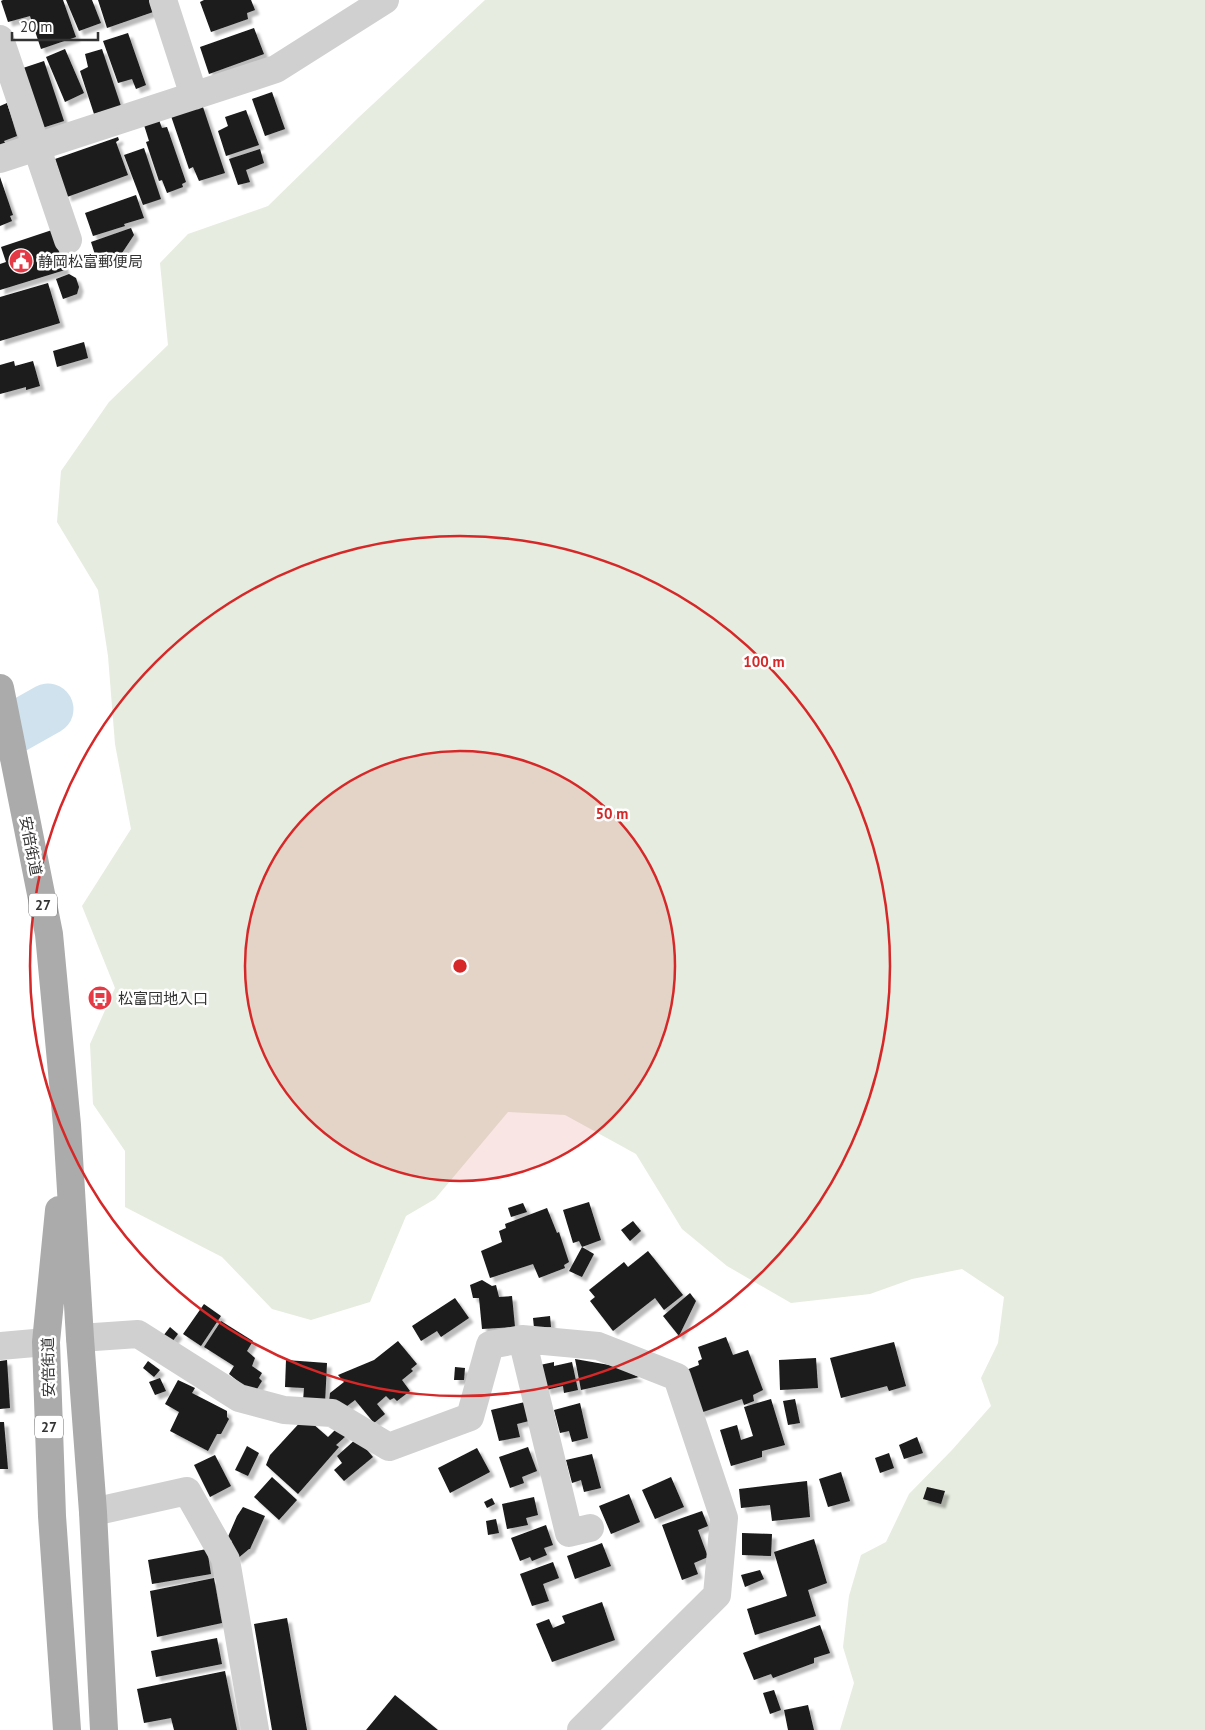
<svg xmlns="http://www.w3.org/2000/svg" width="1205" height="1730" viewBox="0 0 1205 1730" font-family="'PT Sans','Noto Sans JP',sans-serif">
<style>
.green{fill:#e6ecdf}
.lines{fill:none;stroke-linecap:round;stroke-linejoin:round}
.river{stroke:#cfe2ee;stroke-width:51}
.building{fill:#1a1a1a;filter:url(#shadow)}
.minor{stroke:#d0d0d0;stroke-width:28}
.major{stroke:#ababab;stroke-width:28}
.ring{fill:none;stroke:#d62828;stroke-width:2.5}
.labels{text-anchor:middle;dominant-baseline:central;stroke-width:5;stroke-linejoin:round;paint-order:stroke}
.shield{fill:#fff;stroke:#707070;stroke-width:1}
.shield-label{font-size:14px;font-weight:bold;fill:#333}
.poi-label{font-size:15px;fill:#333;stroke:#fff;text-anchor:start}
.street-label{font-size:15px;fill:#333;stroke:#fff}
.centre{fill:#d62828;stroke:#fff;stroke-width:2.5}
.ring-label{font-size:15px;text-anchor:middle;font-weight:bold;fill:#d62828;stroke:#fff;stroke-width:5;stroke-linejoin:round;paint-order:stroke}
</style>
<defs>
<filter id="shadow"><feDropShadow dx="4.5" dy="4.5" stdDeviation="1" flood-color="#0004"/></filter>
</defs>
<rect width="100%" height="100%" fill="#fff"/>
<path class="green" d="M 485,0 L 1205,0 L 1205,1730 L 840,1730 L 854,1683 L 843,1647 L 849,1596 L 861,1555 L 886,1542 L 909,1494 L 952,1450 L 991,1406 L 981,1378 L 998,1343 L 1004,1297 L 962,1269 L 912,1279 L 870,1294 L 791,1303 L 727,1266 L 682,1229 L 636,1154 L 565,1115 L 508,1112 L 435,1199 L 406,1216 L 370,1302 L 311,1320 L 272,1309 L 222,1257 L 125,1207 L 125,1151 L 93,1104 L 90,1044 L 115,988 L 82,906 L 131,829 L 115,744 L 108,656 L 98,590 L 57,522 L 61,471 L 109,402 L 168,345 L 160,263 L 188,234 L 268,206 L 358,118 Z"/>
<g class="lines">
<path class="river" d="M 0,736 L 48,709"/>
</g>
<path class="building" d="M 3,0 L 63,0 L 76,37 L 41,49 L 30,16 L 8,22 L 1,1 Z
M 66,0 L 92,0 L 101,23 L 79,31 Z
M 98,0 L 149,0 L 153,12 L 107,28 Z
M 204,0 L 251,0 L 255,10 L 247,13 L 248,19 L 211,32 L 200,2 Z
M 254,28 L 264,54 L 209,74 L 200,47 Z
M 128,33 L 146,85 L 136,89 L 132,79 L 118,83 L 103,41 Z
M 65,49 L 84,93 L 65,102 L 46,57 Z
M 102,49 L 121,106 L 94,114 L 80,71 L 88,67 L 85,54 Z
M 44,61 L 64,121 L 39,129 L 23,68 Z
M 272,92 L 285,129 L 265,136 L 252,99 Z
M 7,103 L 17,136 L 4,141 L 6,144 L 0,146 L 0,106 Z
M 202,104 L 225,173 L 199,181 L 193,167 L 189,169 L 171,116 Z
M 246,110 L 259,145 L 226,156 L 218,131 L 228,126 L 225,117 Z
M 159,120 L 162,128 L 167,127 L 186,182 L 182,184 L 183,187 L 167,193 L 162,180 L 159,181 L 146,142 L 149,141 L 144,125 Z
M 118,137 L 119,140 L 116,142 L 128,175 L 67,197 L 55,159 Z
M 144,148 L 161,199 L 143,205 L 124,155 Z
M 260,149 L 264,163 L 246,170 L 250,182 L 238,185 L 229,159 Z
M 0,177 L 13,215 L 10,216 L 12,221 L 0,226 Z
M 136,195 L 144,218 L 124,224 L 125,226 L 93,236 L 85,213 Z
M 131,228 L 134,235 L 122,253 L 97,261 L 91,242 Z
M 52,230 L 65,270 L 0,290 L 0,264 L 6,262 L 1,247 Z
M 69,274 L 76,278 L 79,287 L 77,294 L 63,299 L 56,279 Z
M 48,283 L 60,323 L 0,341 L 0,297 Z
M 84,342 L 88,358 L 57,367 L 53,351 Z
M 14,361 L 15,366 L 33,361 L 40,386 L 26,390 L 26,387 L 0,394 L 0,365 Z
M 589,1202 L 601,1240 L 582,1247 L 594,1254 L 582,1277 L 569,1271 L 582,1247 L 579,1241 L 573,1243 L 563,1210 Z
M 523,1203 L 527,1212 L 511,1217 L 508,1208 Z
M 547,1208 L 557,1233 L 559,1232 L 569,1262 L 564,1265 L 565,1268 L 539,1278 L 533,1264 L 490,1278 L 481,1251 L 502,1242 L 499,1231 L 506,1228 L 505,1224 Z
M 633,1221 L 641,1231 L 630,1241 L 621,1230 Z
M 648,1251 L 683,1295 L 664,1310 L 655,1298 L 613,1331 L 590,1301 L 595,1297 L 589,1290 L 624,1262 L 628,1267 Z
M 482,1280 L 492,1286 L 496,1285 L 499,1297 L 512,1296 L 515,1327 L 482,1329 L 479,1298 L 473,1298 L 470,1285 Z
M 690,1293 L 696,1301 L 679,1336 L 663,1316 Z
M 455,1298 L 469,1318 L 441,1337 L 437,1331 L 421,1341 L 412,1326 Z
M 204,1304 L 221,1316 L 201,1346 L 183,1334 Z
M 550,1316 L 551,1327 L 534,1328 L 533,1318 Z
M 221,1321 L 253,1341 L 247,1351 L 255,1358 L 252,1366 L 262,1373 L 259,1378 L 262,1381 L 252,1397 L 236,1386 L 239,1382 L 229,1374 L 234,1366 L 204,1347 Z
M 170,1327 L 178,1334 L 169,1346 L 160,1340 Z
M 726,1337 L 733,1355 L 748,1350 L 763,1390 L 753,1395 L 754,1401 L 744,1405 L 742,1399 L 700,1413 L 686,1370 L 699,1365 L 698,1361 L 702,1359 L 698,1347 Z
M 398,1341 L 417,1364 L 411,1369 L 413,1371 L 402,1380 L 410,1391 L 397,1401 L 394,1398 L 390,1400 L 386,1396 L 377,1404 L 385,1414 L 374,1423 L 355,1400 L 338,1413 L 329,1402 L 330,1393 L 344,1382 L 338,1375 L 374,1360 Z
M 894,1342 L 906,1386 L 889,1391 L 887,1386 L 841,1398 L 830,1358 Z
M 816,1358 L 818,1388 L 780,1390 L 779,1360 Z
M 575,1359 L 615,1366 L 639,1377 L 581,1390 Z
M 7,1360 L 10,1408 L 0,1409 L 0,1361 Z
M 286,1360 L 327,1363 L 325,1403 L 303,1401 L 304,1388 L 285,1387 Z
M 148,1361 L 160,1370 L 154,1377 L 143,1368 Z
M 554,1362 L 554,1366 L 572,1362 L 578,1390 L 564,1393 L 563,1386 L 546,1390 L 540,1365 Z
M 455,1367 L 465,1368 L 464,1380 L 454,1380 Z
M 160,1378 L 166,1391 L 155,1395 L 149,1382 Z
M 178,1380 L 195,1388 L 192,1393 L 227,1411 L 227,1417 L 229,1419 L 221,1434 L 217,1434 L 208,1451 L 170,1431 L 179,1412 L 165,1404 Z
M 771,1399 L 785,1445 L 762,1451 L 762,1457 L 731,1466 L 720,1430 L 737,1425 L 741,1440 L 753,1436 L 744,1407 Z
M 795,1399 L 800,1423 L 788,1425 L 783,1401 Z
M 525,1402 L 529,1421 L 517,1424 L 520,1437 L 499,1441 L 491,1410 Z
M 580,1403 L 588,1438 L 572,1442 L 569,1431 L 560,1433 L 554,1410 Z
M 305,1417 L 328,1437 L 337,1428 L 346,1436 L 336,1445 L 339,1447 L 298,1494 L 266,1465 L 270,1455 Z
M 0,1422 L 4,1422 L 8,1469 L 0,1469 Z
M 917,1437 L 923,1453 L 904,1459 L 899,1445 Z
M 357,1438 L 373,1457 L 344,1481 L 334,1470 L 342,1463 L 337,1456 Z
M 247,1446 L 259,1453 L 248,1476 L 235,1470 Z
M 528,1447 L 537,1471 L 522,1477 L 524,1483 L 510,1488 L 499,1457 Z
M 477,1448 L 490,1472 L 450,1493 L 438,1468 Z
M 889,1453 L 894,1468 L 880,1473 L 875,1458 Z
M 592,1454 L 601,1488 L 584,1492 L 581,1480 L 572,1483 L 566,1460 Z
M 215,1455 L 231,1486 L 210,1497 L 194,1465 Z
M 841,1472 L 850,1501 L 828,1507 L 819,1479 Z
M 272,1477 L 297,1500 L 279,1520 L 254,1497 Z
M 671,1477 L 684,1507 L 655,1519 L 642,1490 Z
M 807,1481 L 810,1517 L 772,1521 L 770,1505 L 741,1508 L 739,1489 Z
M 927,1487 L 945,1491 L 941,1504 L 923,1499 Z
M 629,1494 L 640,1522 L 611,1534 L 599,1506 Z
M 534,1497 L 538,1515 L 526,1518 L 528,1525 L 507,1529 L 502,1504 Z
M 492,1498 L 495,1504 L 487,1508 L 484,1502 Z
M 243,1507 L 265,1516 L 250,1549 L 249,1549 L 237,1559 L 229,1544 L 232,1541 L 227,1539 L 237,1516 Z
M 702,1511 L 708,1526 L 698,1530 L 708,1557 L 694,1563 L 698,1574 L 682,1580 L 662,1525 Z
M 496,1519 L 499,1533 L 488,1535 L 486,1521 Z
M 546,1525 L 553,1545 L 544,1548 L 547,1555 L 532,1561 L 530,1557 L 520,1561 L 511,1538 Z
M 742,1533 L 772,1534 L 771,1556 L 742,1555 Z
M 814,1539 L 827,1583 L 808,1590 L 816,1616 L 755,1635 L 747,1609 L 787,1596 L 774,1552 Z
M 602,1543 L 611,1566 L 575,1579 L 567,1556 Z
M 207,1549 L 211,1574 L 152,1584 L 148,1560 Z
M 553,1562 L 559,1578 L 543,1584 L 549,1601 L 532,1606 L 520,1574 Z
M 760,1570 L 764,1579 L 745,1587 L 741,1575 Z
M 214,1578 L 222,1623 L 157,1637 L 150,1591 Z
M 602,1602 L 615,1640 L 552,1662 L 536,1624 L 549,1619 L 553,1628 L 565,1623 L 562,1616 Z
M 287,1618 L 307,1730 L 272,1730 L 254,1624 Z
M 820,1625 L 830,1653 L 814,1658 L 814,1663 L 773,1678 L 771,1674 L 754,1680 L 743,1653 Z
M 217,1638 L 222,1664 L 156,1677 L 151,1651 Z
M 225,1671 L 237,1730 L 174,1730 L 171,1718 L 144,1723 L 137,1689 Z
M 774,1690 L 781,1710 L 770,1714 L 763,1693 Z
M 395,1695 L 438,1730 L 366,1730 Z
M 808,1705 L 814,1730 L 788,1730 L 784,1710 Z"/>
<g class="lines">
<path class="minor" d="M 163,0 L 194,96
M 0,39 L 68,240
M 0,159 L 276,69 L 385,0
M 80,1338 L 138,1334 L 239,1398 L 284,1410 L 332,1413 L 389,1447 L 470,1417 L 490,1345 L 522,1339 L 598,1346 L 677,1377 L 724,1518 L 717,1595 L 581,1730
M 522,1339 L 569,1533 L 590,1528
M 0,1346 L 46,1342
M 93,1512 L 187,1491 L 226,1560 L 255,1730"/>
<path class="major" d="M 0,688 L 49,934 L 67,1125 L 80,1338 L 93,1512 L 104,1730
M 59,1210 L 46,1342 L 52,1516 L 67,1730"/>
</g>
<circle cx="460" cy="966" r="215" fill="#d62828" fill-opacity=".12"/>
<g class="ring">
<circle cx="460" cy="966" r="215"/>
<circle cx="460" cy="966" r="430"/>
</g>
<defs>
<symbol id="civic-disc" viewBox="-11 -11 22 22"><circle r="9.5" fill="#e63946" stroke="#fff"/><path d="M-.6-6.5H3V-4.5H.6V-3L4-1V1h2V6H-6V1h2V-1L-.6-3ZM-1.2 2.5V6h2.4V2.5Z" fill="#fff"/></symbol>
<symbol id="bus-disc" viewBox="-11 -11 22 22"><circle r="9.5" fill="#e63946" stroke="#fff"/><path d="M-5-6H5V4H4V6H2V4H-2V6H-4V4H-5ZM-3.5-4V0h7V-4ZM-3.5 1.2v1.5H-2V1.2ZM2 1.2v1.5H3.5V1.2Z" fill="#fff"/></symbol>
</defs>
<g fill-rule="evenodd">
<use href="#civic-disc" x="7" y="247" width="28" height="28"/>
<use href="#bus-disc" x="86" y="984" width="28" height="28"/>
</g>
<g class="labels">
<g class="shield">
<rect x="29" y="893.5" width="28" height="23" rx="4"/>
<rect x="35" y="1415.5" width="28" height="23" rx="4"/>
</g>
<g class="shield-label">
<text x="43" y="905">27</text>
<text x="49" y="1427">27</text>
</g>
<g class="poi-label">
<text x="38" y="261">静岡松富郵便局</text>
<text x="118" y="998">松富団地入口</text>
</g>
<g class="street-label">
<text transform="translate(31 846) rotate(79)">安倍街道</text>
<text transform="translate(48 1367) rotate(-91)">安倍街道</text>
</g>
</g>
<circle cx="460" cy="966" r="8" class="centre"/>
<g class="ring-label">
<text x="764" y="667">100 m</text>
<text x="612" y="819">50 m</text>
</g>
<path d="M12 32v8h86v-8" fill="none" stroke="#333333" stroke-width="2.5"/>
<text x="20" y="32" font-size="15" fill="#333333" stroke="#ffffff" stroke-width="4" paint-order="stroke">20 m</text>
</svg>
